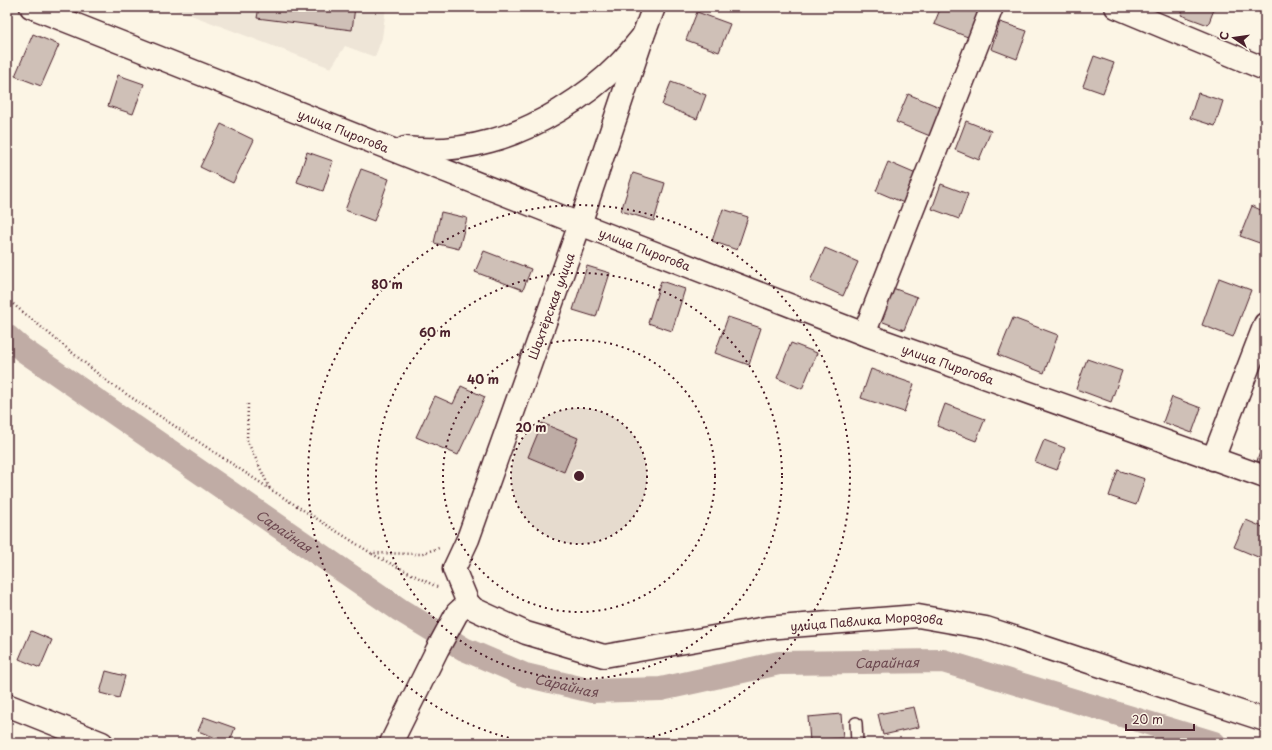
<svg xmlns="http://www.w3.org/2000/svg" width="1272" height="750" viewBox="0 0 1272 750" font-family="'Playpen Sans',sans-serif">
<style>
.built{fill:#eee5d7}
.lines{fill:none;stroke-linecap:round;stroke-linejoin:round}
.canal{stroke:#c0aca5;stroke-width:24}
.building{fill:#cfc0b7;stroke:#4a1f2b}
.lane-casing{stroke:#4a1f2b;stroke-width:14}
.street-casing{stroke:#4a1f2b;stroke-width:25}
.secondary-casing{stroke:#4a1f2b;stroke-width:25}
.path{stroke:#4a1f2b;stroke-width:2.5;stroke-dasharray:1 3;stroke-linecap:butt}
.lane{stroke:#fcf5e5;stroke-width:11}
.street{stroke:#fcf5e5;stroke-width:22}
.secondary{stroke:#fcf5e5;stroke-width:22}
.ring{fill:none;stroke:#4a1f2b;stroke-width:2;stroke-dasharray:2 4}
.labels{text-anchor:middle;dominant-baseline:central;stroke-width:4;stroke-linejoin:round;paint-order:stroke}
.street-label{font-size:12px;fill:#4a1f2b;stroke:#fcf5e5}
.water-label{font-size:13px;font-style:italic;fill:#6d4950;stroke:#fcf5e5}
.centre{fill:#4a1f2b;stroke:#fcf5e5;stroke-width:2}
.ring-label{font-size:12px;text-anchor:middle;font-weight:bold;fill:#4a1f2b;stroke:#fcf5e5;stroke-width:4;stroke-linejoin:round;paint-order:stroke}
</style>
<rect width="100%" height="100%" fill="#fcf5e5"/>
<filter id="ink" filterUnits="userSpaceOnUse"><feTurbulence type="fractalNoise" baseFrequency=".025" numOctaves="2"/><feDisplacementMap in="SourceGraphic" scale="8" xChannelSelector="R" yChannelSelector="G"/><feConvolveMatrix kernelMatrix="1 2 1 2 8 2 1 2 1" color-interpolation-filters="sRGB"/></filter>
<g filter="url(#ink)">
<path class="built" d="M 170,7 L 386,7 L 382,38 L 375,57 L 345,46 L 331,68 Z"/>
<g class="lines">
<path class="canal" id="s1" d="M 7,336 L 23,350 L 400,610 L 464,649 L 525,675 L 592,691 L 661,689 L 779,663 L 943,661 L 1214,743"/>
</g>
<path class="building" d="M 259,7 L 355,7 L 352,30 L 257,18 Z
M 941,7 L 977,7 L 985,10 L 973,39 L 934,24 Z
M 1184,7 L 1215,7 L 1208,25 L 1181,15 Z
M 697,12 L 730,24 L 719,52 L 686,40 Z
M 1000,22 L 1027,31 L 1017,59 L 991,49 Z
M 33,34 L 59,45 L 41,86 L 15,76 Z
M 1094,56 L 1114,63 L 1103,93 L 1083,86 Z
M 118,75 L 144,84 L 133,114 L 108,106 Z
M 671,82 L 706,95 L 697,119 L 662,105 Z
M 1198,93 L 1223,101 L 1215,126 L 1190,118 Z
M 908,94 L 942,108 L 930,136 L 896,122 Z
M 966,121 L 991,131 L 979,160 L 955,150 Z
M 221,124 L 254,140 L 233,183 L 200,167 Z
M 307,152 L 333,161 L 323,191 L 297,182 Z
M 888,162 L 916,174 L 904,203 L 876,191 Z
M 361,169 L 389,179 L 374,221 L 345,210 Z
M 633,173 L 665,183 L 654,221 L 621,211 Z
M 941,184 L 968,194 L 959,219 L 932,209 Z
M 1252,206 L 1265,212 L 1265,245 L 1240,236 Z
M 723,209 L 748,217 L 737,250 L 712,241 Z
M 441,212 L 467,218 L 459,249 L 434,243 Z
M 825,248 L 858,262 L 843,296 L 810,281 Z
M 484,251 L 531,269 L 523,290 L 475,272 Z
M 587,266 L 610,273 L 596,317 L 573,310 Z
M 1219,278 L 1251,290 L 1233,337 L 1202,325 Z
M 661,281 L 685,289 L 672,331 L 648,323 Z
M 890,287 L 917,297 L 904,330 L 878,320 Z
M 728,317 L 761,328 L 749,365 L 715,353 Z
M 1013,318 L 1058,335 L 1044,373 L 998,355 Z
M 791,343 L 817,353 L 802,389 L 777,378 Z
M 1087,359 L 1122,371 L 1111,402 L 1076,389 Z
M 871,369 L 914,384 L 904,412 L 861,398 Z
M 461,386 L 485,397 L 458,455 L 416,437 L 435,396 L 453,404 Z
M 1172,397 L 1201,408 L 1192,433 L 1163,422 Z
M 945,404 L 985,419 L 976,441 L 937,426 Z
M 542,423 L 578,438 L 564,472 L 528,457 Z
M 1265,437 L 1265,464 L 1257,461 Z
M 1044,440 L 1065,448 L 1057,470 L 1035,462 Z
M 1118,470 L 1145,479 L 1136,505 L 1109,496 Z
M 1246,520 L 1265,528 L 1265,560 L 1234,547 Z
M 31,631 L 52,640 L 40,668 L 19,659 Z
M 106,671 L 125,676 L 119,698 L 100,693 Z
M 914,707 L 919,727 L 883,735 L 878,714 Z
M 841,714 L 843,738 L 810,741 L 808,717 Z
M 204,717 L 235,728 L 229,743 L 198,731 Z"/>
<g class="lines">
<defs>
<path id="lane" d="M 856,723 L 857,743"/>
<g id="street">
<path id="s2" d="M 580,224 L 468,539 L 454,569 L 468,603 L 474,609 L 526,633 L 604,656 L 766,628 L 918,616 L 986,628 L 1265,720"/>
<path d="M 864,334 L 992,7"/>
<path d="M 1213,459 L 1265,324"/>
<path d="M 7,705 L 102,743"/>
<path d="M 391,743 L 437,650 L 457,613 L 468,603"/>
</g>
<g id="secondary">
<path id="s3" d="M 31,7 L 580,224 L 864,334 L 1265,477"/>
<path d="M 1116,7 L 1265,69"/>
<path d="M 405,148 C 433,151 462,149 490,141 C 535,129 587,97 619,64 C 628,55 635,45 643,36"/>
<path d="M 580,224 L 643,36 L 654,7"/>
</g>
</defs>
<use href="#lane" class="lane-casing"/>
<use href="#street" class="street-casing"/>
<use href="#secondary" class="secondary-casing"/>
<path class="path" d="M 7,299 L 108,382 L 270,489 L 371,553 L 420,554 L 439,548
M 248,404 L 247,440 L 270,489
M 372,554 L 437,587"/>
<use href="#lane" class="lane"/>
<use href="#street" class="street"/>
<use href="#secondary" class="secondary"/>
</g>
</g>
<circle cx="579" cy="476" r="68" fill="#4a1f2b" fill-opacity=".12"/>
<g class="ring">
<circle cx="579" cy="476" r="68"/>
<circle cx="579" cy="476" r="136"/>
<circle cx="579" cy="476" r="203"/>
<path d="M532 743A271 271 0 1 1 626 743"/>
</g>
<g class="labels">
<g class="street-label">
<text stroke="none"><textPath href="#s3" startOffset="336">улица Пирогова</textPath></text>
<text stroke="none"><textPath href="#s3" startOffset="660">улица Пирогова</textPath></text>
<text transform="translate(551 306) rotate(-70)">Шахтёрская улица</text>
<text stroke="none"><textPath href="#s3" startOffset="984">улица Пирогова</textPath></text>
<text stroke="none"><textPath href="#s2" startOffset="817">улица Павлика Морозова</textPath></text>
</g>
<g class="water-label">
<text stroke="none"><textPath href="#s1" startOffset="339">Сарайная</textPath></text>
<text stroke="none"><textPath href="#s1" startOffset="987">Сарайная</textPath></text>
<text stroke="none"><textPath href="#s1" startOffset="663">Сарайная</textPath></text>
</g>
</g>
<circle cx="579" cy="476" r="6" class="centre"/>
<g class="ring-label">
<text x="387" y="289">80 m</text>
<text x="435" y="337">60 m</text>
<text x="483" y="384">40 m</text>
<text x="531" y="432">20 m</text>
</g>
<rect width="1272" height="750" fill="none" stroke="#fcf5e5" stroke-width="24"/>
<rect x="12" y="12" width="1248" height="726" fill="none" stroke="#4a1f2b" stroke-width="1.5" filter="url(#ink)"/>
<g transform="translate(1234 38) rotate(283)" stroke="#fcf5e5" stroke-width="3" paint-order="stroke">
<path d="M0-3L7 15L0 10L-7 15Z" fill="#4a1f2b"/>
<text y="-6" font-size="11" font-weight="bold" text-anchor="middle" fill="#4a1f2b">С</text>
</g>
<path d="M1126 724v6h68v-6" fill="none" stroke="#4a1f2b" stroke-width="2"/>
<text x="1132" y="724" font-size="12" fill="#4a1f2b" stroke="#fcf5e5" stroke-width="3" paint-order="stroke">20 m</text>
</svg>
